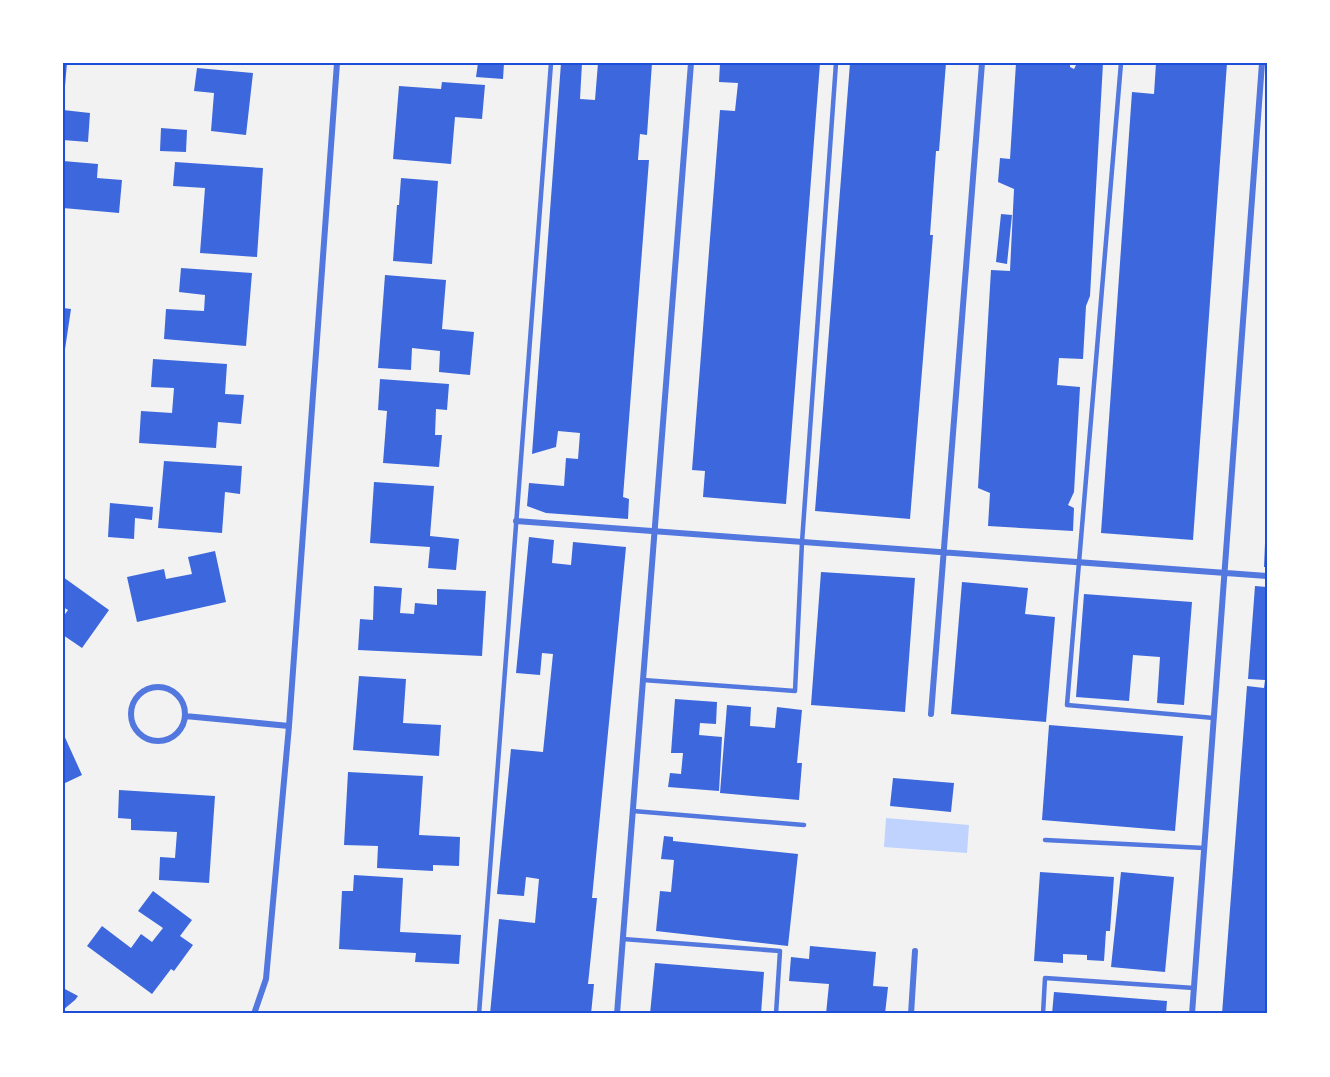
<svg xmlns="http://www.w3.org/2000/svg" width="1330" height="1077" viewBox="0 0 1330 1077" font-family="Lato,sans-serif">
<style>
.water{fill:#bfd3fe}
.building{fill:#3d67dc}
.lines{fill:none;stroke-linecap:round;stroke-linejoin:round}
.service{stroke:#5277de;stroke-width:4.5}
.minor{stroke:#5277de;stroke-width:6}
.neatline{fill:none;stroke:#1d4ed8;stroke-width:2}
</style>
<rect width="100%" height="100%" fill="#f2f2f2"/>
<path class="water" d="M 886,818 L 969,825 L 967,853 L 884,847 Z"/>
<path class="building" d="M 63,63 L 67,63 L 65,86 L 63,86 Z
M 478,63 L 504,63 L 503,79 L 476,77 Z
M 561,63 L 582,63 L 580,99 L 595,100 L 598,63 L 652,63 L 647,135 L 640,134 L 638,160 L 649,160 L 623,497 L 629,499 L 628,519 L 546,513 L 527,506 L 529,483 L 564,486 L 566,458 L 578,459 L 580,433 L 558,431 L 556,447 L 532,454 Z
M 720,63 L 820,63 L 786,504 L 703,497 L 705,471 L 692,470 L 720,110 L 735,111 L 738,83 L 719,82 Z
M 850,63 L 946,63 L 939,151 L 936,151 L 930,235 L 933,235 L 910,519 L 815,511 Z
M 1016,63 L 1070,63 L 1070,67 L 1074,69 L 1077,63 L 1103,63 L 1090,296 L 1086,306 L 1083,359 L 1059,358 L 1057,385 L 1080,387 L 1074,492 L 1068,505 L 1074,508 L 1073,531 L 988,526 L 990,493 L 978,488 L 991,270 L 1010,271 L 1014,189 L 998,182 L 1000,158 L 1010,159 Z
M 1156,63 L 1227,63 L 1193,540 L 1101,533 L 1132,92 L 1154,94 Z
M 197,68 L 253,73 L 246,135 L 211,131 L 214,93 L 194,91 Z
M 442,82 L 485,85 L 482,119 L 455,117 L 451,164 L 393,159 L 399,86 L 441,89 Z
M 63,110 L 90,113 L 88,142 L 63,140 Z
M 161,128 L 187,130 L 186,152 L 160,151 Z
M 63,161 L 98,164 L 97,178 L 122,180 L 119,213 L 63,208 Z
M 175,162 L 263,168 L 257,257 L 200,253 L 205,188 L 173,186 Z
M 401,178 L 438,181 L 432,264 L 393,261 L 397,205 L 399,205 Z
M 1001,214 L 1012,215 L 1007,264 L 996,262 Z
M 181,268 L 252,273 L 246,346 L 164,339 L 166,309 L 204,311 L 205,295 L 179,292 Z
M 385,275 L 446,280 L 442,329 L 474,332 L 470,375 L 439,372 L 440,351 L 412,348 L 411,370 L 378,368 Z
M 63,308 L 71,309 L 64,356 L 63,356 Z
M 153,359 L 227,364 L 225,394 L 244,395 L 241,424 L 218,422 L 216,448 L 139,443 L 141,411 L 172,413 L 174,388 L 151,387 Z
M 380,379 L 449,384 L 447,410 L 436,409 L 435,435 L 442,435 L 439,467 L 383,463 L 387,411 L 378,410 Z
M 164,461 L 242,466 L 240,494 L 225,492 L 222,533 L 158,528 Z
M 374,482 L 434,486 L 430,536 L 459,539 L 456,570 L 428,568 L 430,547 L 370,543 Z
M 110,503 L 153,507 L 152,520 L 135,518 L 134,539 L 108,537 Z
M 529,537 L 554,540 L 552,563 L 571,565 L 573,542 L 626,547 L 592,898 L 597,898 L 588,984 L 594,984 L 591,1014 L 490,1014 L 499,919 L 535,923 L 539,879 L 526,877 L 524,896 L 497,894 L 511,749 L 543,752 L 553,654 L 542,653 L 540,675 L 516,673 Z
M 1265,543 L 1267,543 L 1267,567 L 1264,567 Z
M 215,551 L 226,602 L 137,622 L 127,577 L 164,569 L 166,579 L 192,574 L 188,557 Z
M 821,572 L 915,578 L 905,712 L 811,705 Z
M 63,577 L 109,610 L 82,648 L 63,635 L 63,617 L 68,610 L 63,607 Z
M 962,582 L 1028,588 L 1025,614 L 1055,617 L 1046,722 L 951,714 Z
M 374,586 L 402,588 L 400,613 L 414,614 L 415,603 L 437,605 L 437,589 L 486,591 L 482,656 L 358,650 L 360,619 L 373,620 Z
M 1255,586 L 1267,587 L 1267,1014 L 1222,1014 L 1247,686 L 1264,688 L 1265,680 L 1248,679 Z
M 1084,594 L 1192,602 L 1184,705 L 1157,703 L 1160,657 L 1133,655 L 1129,701 L 1076,697 Z
M 359,676 L 406,679 L 403,723 L 441,725 L 439,756 L 353,750 Z
M 675,699 L 717,702 L 716,724 L 700,723 L 699,735 L 722,737 L 719,791 L 668,787 L 670,773 L 681,774 L 683,753 L 671,753 Z
M 727,705 L 751,707 L 750,726 L 775,728 L 777,707 L 802,710 L 797,763 L 802,763 L 799,800 L 720,793 Z
M 1049,725 L 1183,736 L 1175,831 L 1042,820 Z
M 63,733 L 82,775 L 63,784 Z
M 348,772 L 423,776 L 419,835 L 460,837 L 459,866 L 433,865 L 433,871 L 377,868 L 378,846 L 344,845 Z
M 893,778 L 954,783 L 951,812 L 890,806 Z
M 119,790 L 215,796 L 209,883 L 159,880 L 160,857 L 175,858 L 177,832 L 131,830 L 131,819 L 118,818 Z
M 664,836 L 673,837 L 673,841 L 798,854 L 788,946 L 656,931 L 660,891 L 671,892 L 674,860 L 661,859 Z
M 1040,872 L 1114,877 L 1110,931 L 1106,931 L 1104,961 L 1087,960 L 1087,955 L 1063,954 L 1063,963 L 1034,961 Z
M 1121,872 L 1174,877 L 1165,972 L 1111,967 Z
M 354,875 L 403,878 L 400,932 L 461,935 L 459,964 L 415,962 L 416,953 L 339,949 L 342,891 L 353,891 Z
M 153,891 L 192,920 L 180,936 L 193,945 L 174,971 L 171,969 L 152,994 L 87,946 L 102,926 L 131,948 L 141,934 L 152,942 L 163,928 L 138,911 Z
M 810,946 L 876,952 L 873,986 L 888,987 L 885,1014 L 826,1014 L 829,984 L 789,981 L 791,957 L 809,959 Z
M 655,963 L 764,972 L 761,1014 L 650,1014 Z
M 63,988 L 78,996 L 75,1000 L 63,1010 Z
M 1054,992 L 1167,1001 L 1166,1014 L 1052,1014 Z"/>
<g class="lines">
<path class="service" d="M 1121,63 L 1067,705 L 1214,718
M 643,680 L 795,691 L 802,542 L 836,63
M 633,811 L 804,825
M 1045,840 L 1204,848
M 623,939 L 780,951 L 776,1014
M 479,1014 L 551,63
M 1043,1014 L 1045,978 L 1194,988"/>
<path class="minor" d="M 516,521 L 1267,576
M131 714a27 27 0 1 1 54 0a27 27 0 1 1-54 0Z
M 931,714 L 982,63
M 185,716 L 289,726
M 254,1014 L 266,979 L 289,726 L 337,63
M 617,1014 L 691,63
M 911,1014 L 915,951
M 1192,1014 L 1262,63"/>
</g>
<rect width="1330" height="1077" fill="none" stroke="#ffffff" stroke-width="129"/>
<rect x="64" y="64" width="1202" height="948" class="neatline"/>
</svg>
